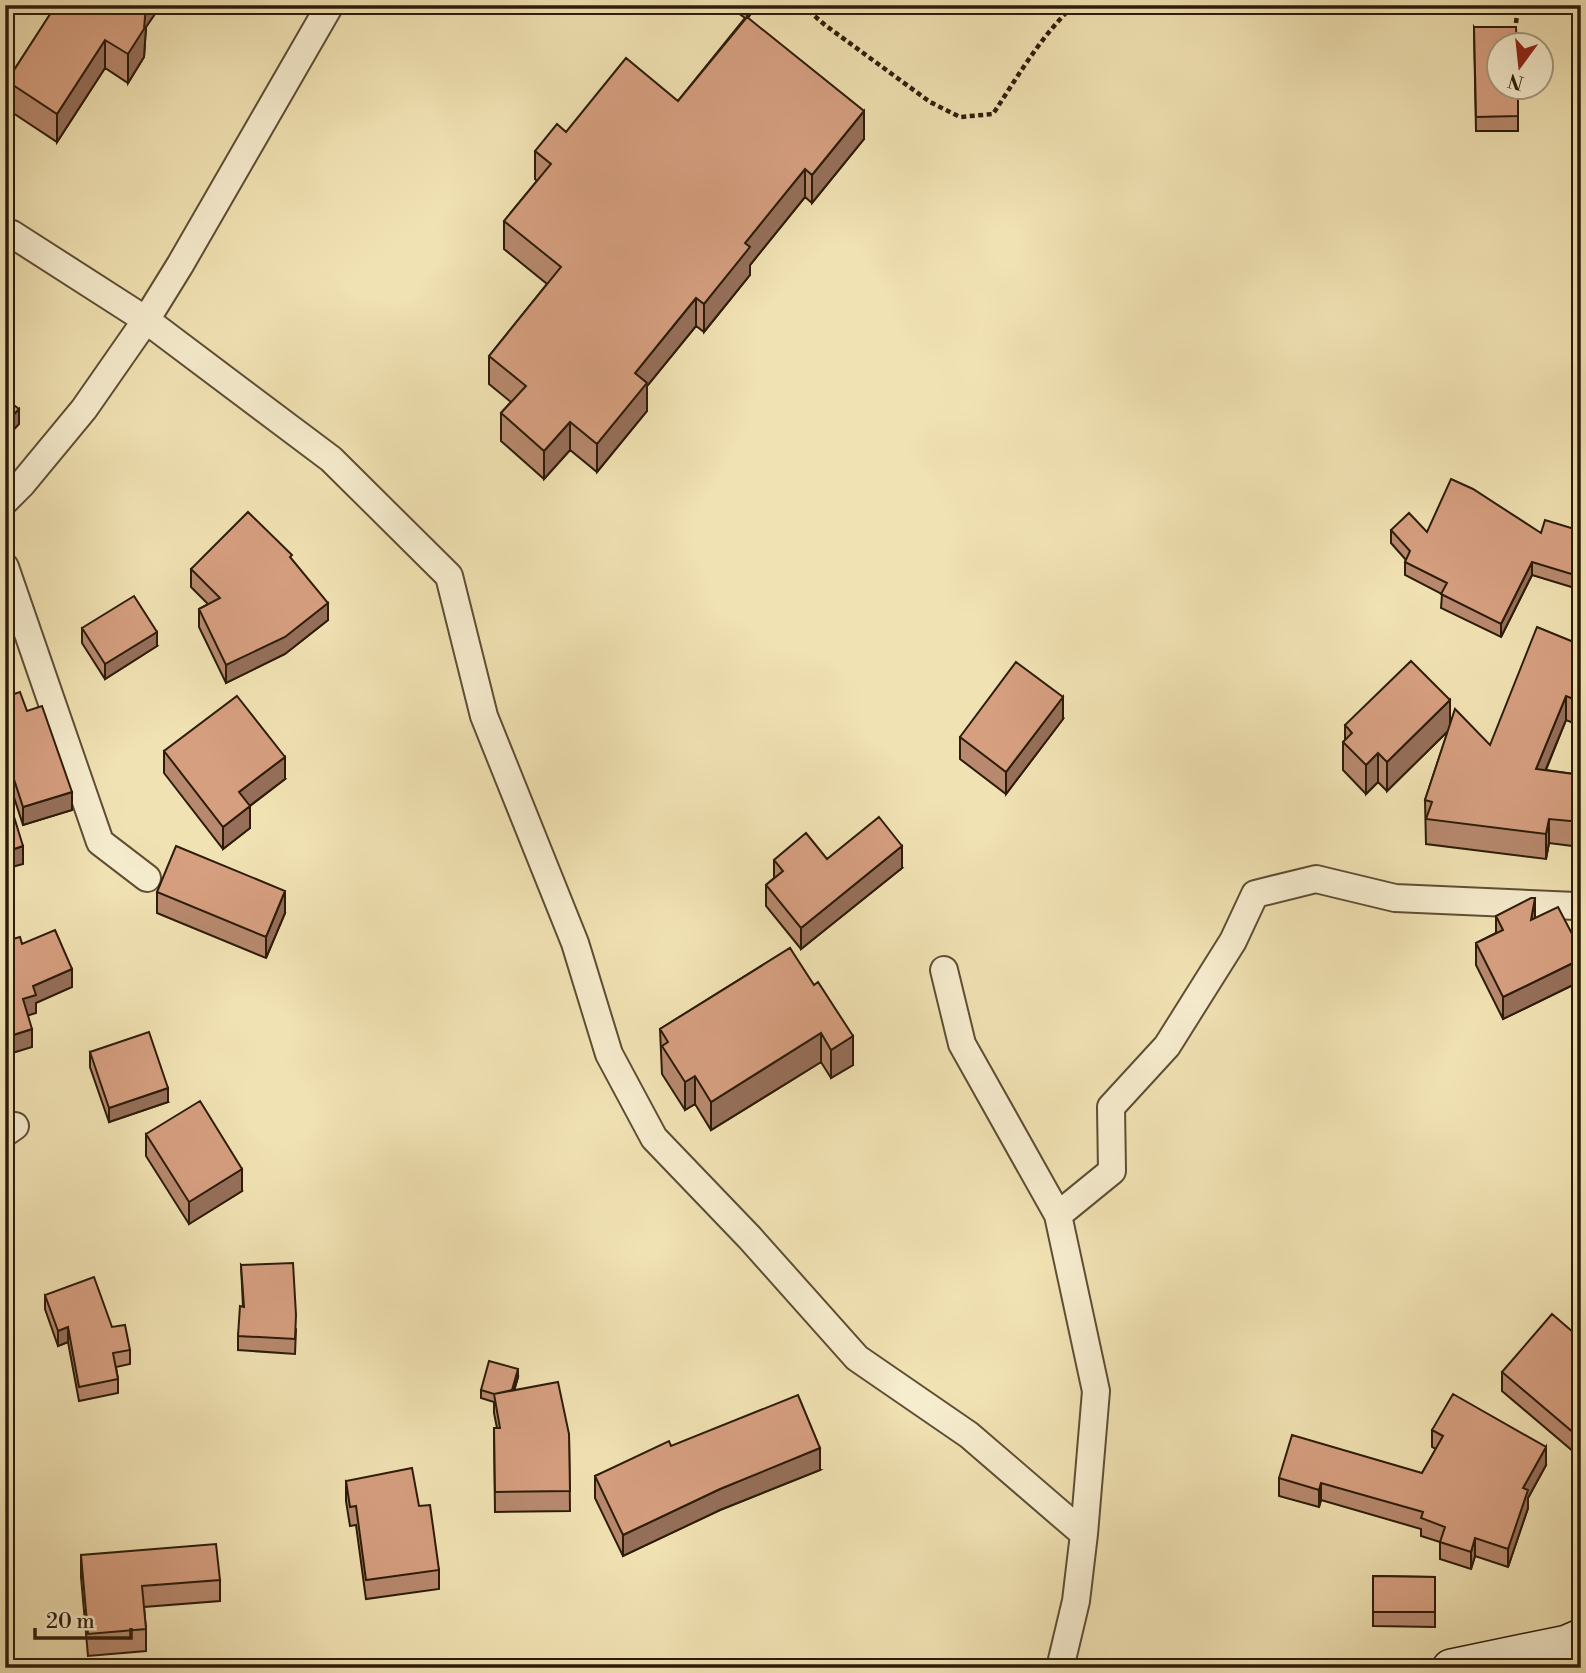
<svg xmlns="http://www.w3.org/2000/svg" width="1586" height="1673" viewBox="0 0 1586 1673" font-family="'Libre Bodoni',serif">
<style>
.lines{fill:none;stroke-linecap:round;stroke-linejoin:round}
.street-casing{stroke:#5e4e33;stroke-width:30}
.secondary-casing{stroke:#2d1c08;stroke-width:40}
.path{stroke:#2d1c08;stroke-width:4.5;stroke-dasharray:5 3.5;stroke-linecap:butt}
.street{stroke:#f6ecce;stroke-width:26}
.secondary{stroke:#f6ecce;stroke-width:37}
.wall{fill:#b8896e;stroke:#2d1c08;stroke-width:2}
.shaded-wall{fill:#966f5a;stroke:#2d1c08;stroke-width:2}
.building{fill:#d69f80;stroke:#2d1c08;stroke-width:2}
</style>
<rect width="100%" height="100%" fill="#f1e2b3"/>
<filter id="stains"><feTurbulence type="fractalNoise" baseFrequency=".00286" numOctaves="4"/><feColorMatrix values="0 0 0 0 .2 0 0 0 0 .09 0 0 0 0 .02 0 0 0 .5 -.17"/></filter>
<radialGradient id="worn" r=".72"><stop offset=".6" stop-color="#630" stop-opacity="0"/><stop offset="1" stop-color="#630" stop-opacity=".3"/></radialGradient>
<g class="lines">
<defs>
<path id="street" d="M 5,232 L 12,234 L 146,320 L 331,459 L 449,576 L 484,716 L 575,943 L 609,1054 L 654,1138 L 750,1238 L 857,1358 L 969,1435 L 1084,1534 L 1096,1391 L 1058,1215 L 962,1044 L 944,970
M 5,501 L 22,484 L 84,409 L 146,320 L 180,265 L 330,5
M 5,567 L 100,842 L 147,878
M 5,1133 L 15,1126
M 1058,1215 L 1112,1171 L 1111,1107 L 1167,1046 L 1233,941 L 1255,894 L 1316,879 L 1395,898 L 1576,906
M 1060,1668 L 1076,1601 L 1084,1534"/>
<path id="secondary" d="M 1451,1668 L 1567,1644 L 1581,1638"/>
</defs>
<use href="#street" class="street-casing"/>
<use href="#secondary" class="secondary-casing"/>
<path class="path" d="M 802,5 L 825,25 L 930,102 L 960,117 L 993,114 C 1018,76 1041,36 1074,5
M 1516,23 L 1518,5"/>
<use href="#street" class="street"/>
<use href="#secondary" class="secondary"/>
</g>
<path class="wall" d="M 50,5 L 161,5 L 146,27 L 144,57 L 128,83 L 105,68 L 57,142 L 7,109 L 7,81 L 51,13 L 50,12 Z
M 727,5 L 757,5 L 748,18 L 864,139 L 812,203 L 805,197 L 750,265 L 750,275 L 704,332 L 696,326 L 647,386 L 647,411 L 597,472 L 570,450 L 544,479 L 501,441 L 501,413 L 511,402 L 489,384 L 489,356 L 547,284 L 504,249 L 504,221 L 537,181 L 535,179 L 535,151 L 566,132 L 678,101 L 745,18 Z
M 1474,27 L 1518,88 L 1518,131 L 1476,131 Z
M 1391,530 L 1427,532 L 1541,533 L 1581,531 L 1581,581 L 1578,589 L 1532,575 L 1501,637 L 1441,608 L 1442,594 L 1405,575 L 1405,562 L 1406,560 L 1391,543 Z
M 292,560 L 328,620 L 285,654 L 226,683 L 199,627 L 199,609 L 208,604 L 191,587 L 191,569 Z
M 82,628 L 157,646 L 105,679 L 82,643 Z
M 1581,645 L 1581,726 L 1566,720 L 1546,770 L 1581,775 L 1581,847 L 1549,843 L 1546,859 L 1426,844 L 1425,800 L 1448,731 L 1387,791 L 1378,782 L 1366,794 L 1343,770 L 1343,742 L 1345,740 L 1345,725 L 1450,724 L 1490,745 Z
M 5,697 L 27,711 L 72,810 L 23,825 L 7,776 Z
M 1063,719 L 1006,794 L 960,759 L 960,737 Z
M 164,751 L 285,779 L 250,806 L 250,828 L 223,849 L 164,773 Z
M 827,859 L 902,868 L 801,949 L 766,906 L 766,885 L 774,878 L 774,860 Z
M 157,892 L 285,913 L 266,958 L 157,913 Z
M 1496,916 L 1535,918 L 1581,951 L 1581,981 L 1503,1019 L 1476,965 L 1476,943 L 1496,933 Z
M 790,948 L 853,1065 L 831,1078 L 821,1062 L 711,1130 L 695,1104 L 685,1110 L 662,1074 L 660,1029 Z
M 90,1052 L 168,1102 L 109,1122 L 90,1067 Z
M 146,1134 L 242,1191 L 189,1224 L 146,1156 Z
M 241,1265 L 296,1329 L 295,1354 L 238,1350 L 238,1336 L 243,1307 Z
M 45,1295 L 112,1327 L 130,1350 L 130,1364 L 116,1367 L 118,1379 L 118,1393 L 79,1401 L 68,1342 L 58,1346 L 45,1309 Z
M 1581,1339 L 1581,1458 L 1502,1391 L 1502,1372 Z
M 518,1377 L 514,1390 L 569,1434 L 570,1511 L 495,1512 L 494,1428 L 497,1428 L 494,1413 L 494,1402 L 481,1398 L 481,1390 Z
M 1432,1430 L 1546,1465 L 1528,1498 L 1528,1508 L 1508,1567 L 1475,1556 L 1471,1569 L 1440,1559 L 1440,1542 L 1421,1536 L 1421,1529 L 1321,1500 L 1319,1507 L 1279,1496 L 1279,1478 L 1422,1473 L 1436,1449 L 1432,1447 Z
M 671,1446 L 820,1470 L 720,1510 L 623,1556 L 595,1498 L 595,1476 Z
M 346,1481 L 419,1506 L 439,1570 L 439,1589 L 366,1599 L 356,1525 L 350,1526 L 346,1501 Z
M 81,1555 L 220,1580 L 220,1601 L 144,1607 L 146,1629 L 146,1651 L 88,1656 L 81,1577 Z
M 1373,1576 L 1435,1577 L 1435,1627 L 1373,1626 Z"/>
<path class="shaded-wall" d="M 146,5 L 161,5 L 146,27 L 144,57 L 128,83 L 128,54 Z
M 752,5 L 757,5 L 747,19 L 747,12 Z
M 105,40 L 105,68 L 57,142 L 57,114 Z
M 864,111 L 864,139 L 812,203 L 812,175 Z
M 805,169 L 805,197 L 750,265 L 750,275 L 704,332 L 704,304 L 745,243 Z
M 696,298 L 696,326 L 647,386 L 647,411 L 597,472 L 597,444 L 635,373 Z
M 19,409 L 19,424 L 5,439 L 5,424 Z
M 570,422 L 570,450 L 544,479 L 544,451 Z
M 1532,562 L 1532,575 L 1501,637 L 1501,624 Z
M 1581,568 L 1581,581 L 1578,589 L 1578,576 Z
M 328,603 L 328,620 L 285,654 L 226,683 L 226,665 Z
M 157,632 L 157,646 L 105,679 L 105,664 Z
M 1566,696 L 1566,720 L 1536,793 L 1536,769 Z
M 1063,697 L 1063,719 L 1006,794 L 1006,772 Z
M 1450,700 L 1450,729 L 1387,791 L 1387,762 Z
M 1378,753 L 1378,782 L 1366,794 L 1366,765 Z
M 285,757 L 285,779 L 239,814 L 239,792 Z
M 7,758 L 7,776 L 5,776 L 5,759 Z
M 72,792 L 72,810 L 23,825 L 23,807 Z
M 250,806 L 250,828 L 223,849 L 223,827 Z
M 1549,819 L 1549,843 L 1546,859 L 1546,834 Z
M 23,846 L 23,864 L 5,869 L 5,852 Z
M 902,846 L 902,868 L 801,949 L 801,928 Z
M 285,891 L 285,913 L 266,958 L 266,937 Z
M 1535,898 L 1535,920 L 1531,920 Z
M 1581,959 L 1581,981 L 1503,1019 L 1503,997 Z
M 72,969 L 72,987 L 36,1003 L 36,1013 L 23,1017 L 23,999 L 33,986 Z
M 32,1029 L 32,1047 L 9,1054 L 9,1062 L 5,1063 L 5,1046 L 7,1037 Z
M 821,1033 L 821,1062 L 711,1130 L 711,1102 Z
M 853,1036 L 853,1065 L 831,1078 L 831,1050 Z
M 695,1076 L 695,1104 L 685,1110 L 685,1082 Z
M 168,1088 L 168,1102 L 109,1122 L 109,1108 Z
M 242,1169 L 242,1191 L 189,1224 L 189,1202 Z
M 68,1327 L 68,1342 L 58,1346 L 58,1331 Z
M 518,1369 L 518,1377 L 510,1406 L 510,1399 Z
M 1546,1447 L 1546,1465 L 1528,1498 L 1528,1508 L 1508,1567 L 1508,1549 L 1523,1488 Z
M 820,1448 L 820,1470 L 720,1510 L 623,1556 L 623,1535 L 720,1489 Z
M 1321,1483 L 1321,1500 L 1319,1507 L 1319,1490 Z
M 1475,1538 L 1475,1556 L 1471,1569 L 1471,1552 Z"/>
<path class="building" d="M 56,5 L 146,5 L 144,29 L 128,54 L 105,40 L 57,114 L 7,81 Z
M 737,5 L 752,5 L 747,12 Z
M 747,17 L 864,111 L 812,175 L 805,169 L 745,243 L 750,247 L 704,304 L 696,298 L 635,373 L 647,383 L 597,444 L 570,422 L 544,451 L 501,413 L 526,386 L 489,356 L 561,267 L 504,221 L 551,164 L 535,151 L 557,124 L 566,132 L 626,58 L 678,101 Z
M 1474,27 L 1516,27 L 1517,46 L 1499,46 L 1499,88 L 1518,88 L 1518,116 L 1476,117 Z
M 5,398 L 19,409 L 5,424 Z
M 1451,479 L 1473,489 L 1541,533 L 1545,520 L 1581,531 L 1581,568 L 1578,576 L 1532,562 L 1501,624 L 1441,594 L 1447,583 L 1405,562 L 1410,551 L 1391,530 L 1409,513 L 1427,532 Z
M 248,512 L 292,555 L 290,557 L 328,603 L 285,637 L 226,665 L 199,609 L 220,598 L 191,569 Z
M 134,596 L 157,632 L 105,664 L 82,628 Z
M 1537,627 L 1581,645 L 1581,702 L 1566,696 L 1536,769 L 1581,775 L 1581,822 L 1549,819 L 1546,834 L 1426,819 L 1432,802 L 1425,800 L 1455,709 L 1490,745 Z
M 1411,661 L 1450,700 L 1387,762 L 1378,753 L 1366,765 L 1343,742 L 1352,733 L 1345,725 Z
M 1016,662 L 1063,697 L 1006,772 L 960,737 Z
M 20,692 L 27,711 L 42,706 L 72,792 L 23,807 L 7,758 L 5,759 L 5,697 Z
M 237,696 L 285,757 L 239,792 L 250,806 L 223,827 L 164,751 Z
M 11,807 L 23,846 L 5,852 L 5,809 Z
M 879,817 L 902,846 L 801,928 L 766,885 L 783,871 L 774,860 L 806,833 L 827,859 Z
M 176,846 L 285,891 L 266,937 L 157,892 Z
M 1531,898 L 1535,898 L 1531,920 L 1558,907 L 1581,951 L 1581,959 L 1503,997 L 1476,943 L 1503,930 L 1496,916 Z
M 55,930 L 72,969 L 33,986 L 36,995 L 23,999 L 32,1029 L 7,1037 L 9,1044 L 5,1046 L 5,941 L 20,937 L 22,944 Z
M 790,948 L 814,985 L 818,982 L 853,1036 L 831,1050 L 821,1033 L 711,1102 L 695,1076 L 685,1082 L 662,1046 L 668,1042 L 660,1029 Z
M 149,1032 L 168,1088 L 109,1108 L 90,1052 Z
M 200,1101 L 242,1169 L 189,1202 L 146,1134 Z
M 293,1263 L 296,1315 L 295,1339 L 238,1336 L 240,1306 L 244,1307 L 241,1265 Z
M 94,1277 L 112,1327 L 125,1325 L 130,1350 L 113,1353 L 118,1379 L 79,1387 L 68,1327 L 58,1331 L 45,1295 Z
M 1552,1314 L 1581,1339 L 1581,1439 L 1502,1372 Z
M 489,1361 L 518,1369 L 512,1390 L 494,1394 L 481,1390 Z
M 558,1382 L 569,1434 L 570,1491 L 495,1492 L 494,1428 L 500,1428 L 494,1394 Z
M 1453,1394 L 1546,1447 L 1523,1488 L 1528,1490 L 1508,1549 L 1475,1538 L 1471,1552 L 1440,1542 L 1445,1527 L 1421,1518 L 1423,1512 L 1321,1483 L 1319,1490 L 1279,1478 L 1292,1435 L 1422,1473 L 1443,1436 L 1432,1430 Z
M 798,1395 L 820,1448 L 720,1489 L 623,1535 L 595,1476 L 669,1441 L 671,1446 Z
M 412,1468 L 419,1506 L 430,1505 L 439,1570 L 366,1580 L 356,1506 L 350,1507 L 346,1481 Z
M 216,1544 L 220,1580 L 142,1586 L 146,1629 L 88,1634 L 81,1555 Z
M 1373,1576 L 1435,1577 L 1435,1612 L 1373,1612 Z"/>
<rect width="1586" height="1673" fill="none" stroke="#f1e2b3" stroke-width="28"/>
<rect x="7" y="7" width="1572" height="1659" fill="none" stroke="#2d1c08" stroke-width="3.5"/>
<rect x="14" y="14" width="1558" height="1645" fill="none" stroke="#2d1c08" stroke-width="2"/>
<g transform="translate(1520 66) rotate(195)"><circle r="33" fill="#f6ecce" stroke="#a6997f" stroke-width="2"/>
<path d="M0-5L12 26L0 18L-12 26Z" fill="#8f2418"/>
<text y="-10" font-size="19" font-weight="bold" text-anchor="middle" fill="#2d1c08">N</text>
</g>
<path d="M35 1628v10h96v-10" fill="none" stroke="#2d1c08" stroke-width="3.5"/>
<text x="46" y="1628" font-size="21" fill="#2d1c08" stroke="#f6ecce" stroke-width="5" paint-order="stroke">20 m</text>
<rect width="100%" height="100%" filter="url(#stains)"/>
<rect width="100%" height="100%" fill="url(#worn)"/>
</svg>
